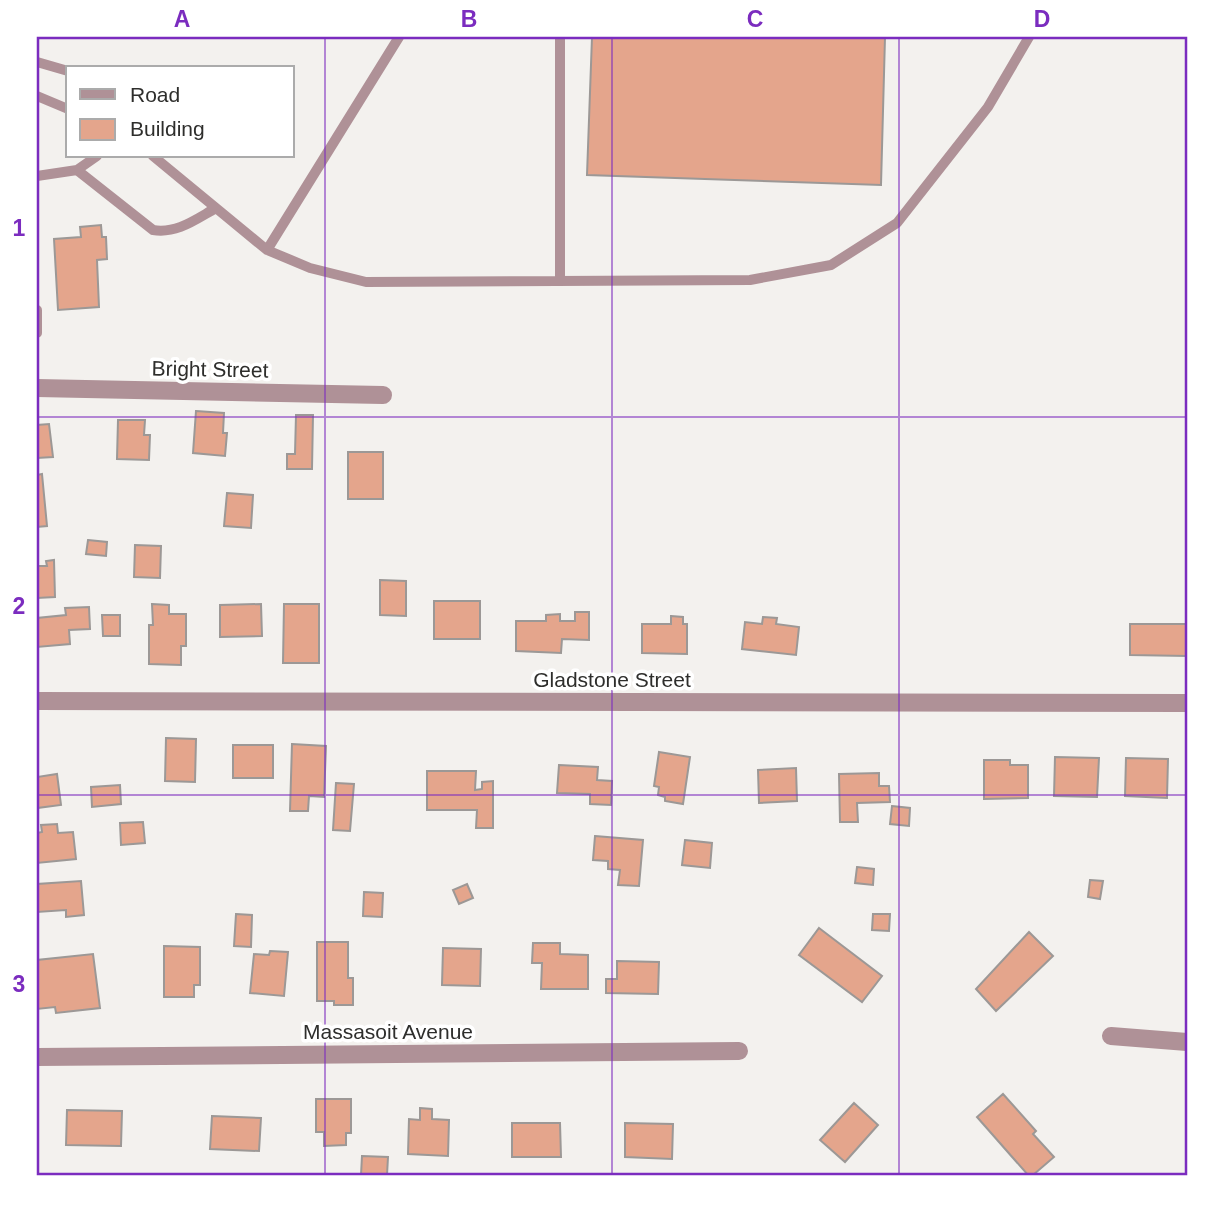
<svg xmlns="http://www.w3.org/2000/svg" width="1224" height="1212" viewBox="0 0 1224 1212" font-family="Helvetica,sans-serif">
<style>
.building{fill:#e4a58c;stroke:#9c9896;stroke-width:2}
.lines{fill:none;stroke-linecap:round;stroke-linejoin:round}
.service{stroke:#af9197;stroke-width:10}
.minor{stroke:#af9197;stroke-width:18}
.grid{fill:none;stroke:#7b2cbf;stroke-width:2;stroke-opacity:0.55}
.labels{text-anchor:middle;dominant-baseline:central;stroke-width:7;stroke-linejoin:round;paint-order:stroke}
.street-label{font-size:21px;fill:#2e2e2c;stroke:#fff}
.neatline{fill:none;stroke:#7b2cbf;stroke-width:2.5}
.grid-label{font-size:23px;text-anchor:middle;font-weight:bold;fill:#7b2cbf}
</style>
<rect width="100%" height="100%" fill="#f3f1ee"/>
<path class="building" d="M 592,37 L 885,37 L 881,185 L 587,175 Z
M 101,225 L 102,237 L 106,237 L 107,259 L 97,260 L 99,307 L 58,310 L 54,239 L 81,237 L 80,227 Z
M 196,411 L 224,413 L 223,433 L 227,433 L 225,456 L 193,453 Z
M 296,415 L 313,415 L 312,469 L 287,469 L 287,454 L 295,454 Z
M 118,420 L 145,420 L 144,435 L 150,435 L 149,460 L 117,459 Z
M 49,424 L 53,457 L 37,458 L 37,425 Z
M 348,452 L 383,452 L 383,499 L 348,499 Z
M 42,474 L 47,526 L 37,527 L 37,475 Z
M 227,493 L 253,495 L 251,528 L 224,526 Z
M 88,540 L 107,542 L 106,556 L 86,554 Z
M 135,545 L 161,546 L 160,578 L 134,577 Z
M 54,560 L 55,597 L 37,598 L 37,566 L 47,566 L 46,561 Z
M 380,580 L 406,581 L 406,616 L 380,615 Z
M 434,601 L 480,601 L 480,639 L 434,639 Z
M 152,604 L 169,605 L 169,614 L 186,614 L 186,646 L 181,646 L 181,665 L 149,664 L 149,625 L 153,625 Z
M 261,604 L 262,636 L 220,637 L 220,605 Z
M 284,604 L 319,604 L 319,663 L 283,663 Z
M 89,607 L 90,629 L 69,630 L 70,644 L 37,647 L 37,618 L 66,615 L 65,608 Z
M 575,612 L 589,612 L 589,640 L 562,639 L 561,653 L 516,651 L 516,621 L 546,621 L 546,615 L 560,614 L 560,621 L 575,621 Z
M 102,615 L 120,615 L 120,636 L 103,636 Z
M 671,616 L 683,617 L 683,624 L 687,624 L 687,654 L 642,653 L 642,624 L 671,624 Z
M 763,617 L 777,618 L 776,624 L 799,627 L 796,655 L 742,649 L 745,622 L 762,624 Z
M 1130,624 L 1187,624 L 1187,656 L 1130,655 Z
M 166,738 L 196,739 L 195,782 L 165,781 Z
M 292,744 L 326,746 L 324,797 L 309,796 L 308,811 L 290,811 Z
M 233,745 L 273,745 L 273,778 L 233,778 Z
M 659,752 L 690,757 L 683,804 L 665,801 L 665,797 L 658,795 L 659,787 L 654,786 Z
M 1055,757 L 1099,758 L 1097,797 L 1054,796 Z
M 1126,758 L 1168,759 L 1167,798 L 1125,796 Z
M 984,760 L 1010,760 L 1010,765 L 1028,765 L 1028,798 L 984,799 Z
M 559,765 L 598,767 L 597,780 L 612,781 L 611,805 L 590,804 L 590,794 L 557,793 Z
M 796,768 L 797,801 L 759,803 L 758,770 Z
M 427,771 L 476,771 L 475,790 L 482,789 L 482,782 L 493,781 L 493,828 L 476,828 L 477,810 L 427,810 Z
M 879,773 L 879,786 L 889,786 L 890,802 L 857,803 L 858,822 L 840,822 L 839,774 Z
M 57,774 L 61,805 L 37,808 L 37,777 Z
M 336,783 L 354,784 L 350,831 L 333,830 Z
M 120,785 L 121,804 L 92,807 L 91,787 Z
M 892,806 L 910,808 L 909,826 L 890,824 Z
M 143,822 L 145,843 L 121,845 L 120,823 Z
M 57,824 L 58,833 L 73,832 L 76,859 L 37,863 L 37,833 L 42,832 L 41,825 Z
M 595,836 L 643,840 L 639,886 L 618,885 L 620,870 L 608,869 L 608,861 L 593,860 Z
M 685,840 L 712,843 L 710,868 L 682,865 Z
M 857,867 L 874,869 L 873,885 L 855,883 Z
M 1090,880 L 1103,881 L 1100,899 L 1088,897 Z
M 81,881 L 84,915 L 66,917 L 66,910 L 37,912 L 37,884 Z
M 467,884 L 473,898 L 459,904 L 453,890 Z
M 364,892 L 383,893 L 382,917 L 363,916 Z
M 236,914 L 252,915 L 251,947 L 234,946 Z
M 873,914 L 890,914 L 889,931 L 872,930 Z
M 819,928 L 882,976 L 862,1002 L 799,955 Z
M 1029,932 L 1053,956 L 996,1011 L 976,989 Z
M 317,942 L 348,942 L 348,978 L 353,978 L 353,1005 L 334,1005 L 334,1001 L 317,1001 Z
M 533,943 L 560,943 L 560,954 L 588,955 L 588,989 L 541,989 L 542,963 L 532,963 Z
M 164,946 L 200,947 L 200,985 L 194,985 L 194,997 L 164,997 Z
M 443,948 L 481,949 L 480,986 L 442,985 Z
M 270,951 L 288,952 L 284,996 L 250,993 L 254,954 L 269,955 Z
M 93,954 L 100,1008 L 56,1013 L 55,1007 L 37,1009 L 37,960 Z
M 617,961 L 659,962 L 658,994 L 606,993 L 606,979 L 617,979 Z
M 1003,1094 L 1036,1131 L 1033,1134 L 1054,1157 L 1033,1175 L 1028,1175 L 977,1117 Z
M 316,1099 L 351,1099 L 351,1133 L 346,1133 L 346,1145 L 324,1146 L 324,1132 L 316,1132 Z
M 854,1103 L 878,1125 L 845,1162 L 820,1140 Z
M 420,1108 L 432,1109 L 432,1119 L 449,1120 L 448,1156 L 408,1154 L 409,1119 L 420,1120 Z
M 67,1110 L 122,1111 L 121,1146 L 66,1145 Z
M 212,1116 L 261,1118 L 259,1151 L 210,1149 Z
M 512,1123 L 560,1123 L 561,1157 L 512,1157 Z
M 625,1123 L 673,1124 L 672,1159 L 625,1157 Z
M 362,1156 L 388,1157 L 387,1175 L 361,1175 Z"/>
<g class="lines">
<path class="service" d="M 37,62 L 68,71
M 37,96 L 68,109
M 153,156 L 267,250 L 310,268 L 366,282 L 750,280 L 831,265 L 897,223 L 988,107 L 1029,37
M 77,170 L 153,230 C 177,234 196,219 216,208
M 37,176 L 77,170 L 97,156
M 267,250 L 399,37
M 560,281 L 560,37
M 37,310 L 37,333"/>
<path class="minor" d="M 37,388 L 383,395
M 37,701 L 1187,703
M 1111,1036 L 1187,1042
M 37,1057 L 739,1051"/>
</g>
<path class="grid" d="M 325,37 L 325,1175M 612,37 L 612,1175M 899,37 L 899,1175M 37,417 L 1187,417M 37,795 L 1187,795"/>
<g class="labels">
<g class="street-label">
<text transform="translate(210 369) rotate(1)">Bright Street</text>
<text x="612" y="679">Gladstone Street</text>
<text x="388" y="1031">Massasoit Avenue</text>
</g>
</g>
<rect width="1224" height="1212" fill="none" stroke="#ffffff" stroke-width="77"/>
<rect x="66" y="66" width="228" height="91" fill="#ffffff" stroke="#ababab" stroke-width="2"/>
<rect x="80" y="89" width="35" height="10" fill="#af9197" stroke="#ababab" stroke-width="2"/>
<text x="130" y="102" font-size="21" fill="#2e2e2c">Road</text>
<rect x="80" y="119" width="35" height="21" fill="#e4a58c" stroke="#ababab" stroke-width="2"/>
<text x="130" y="136" font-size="21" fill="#2e2e2c">Building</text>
<rect x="38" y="38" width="1148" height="1136" class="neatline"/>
<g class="grid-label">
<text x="182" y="27">A</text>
<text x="469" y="27">B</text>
<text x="755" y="27">C</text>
<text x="1042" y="27">D</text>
<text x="19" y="236">1</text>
<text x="19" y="614">2</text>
<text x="19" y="992">3</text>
</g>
</svg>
